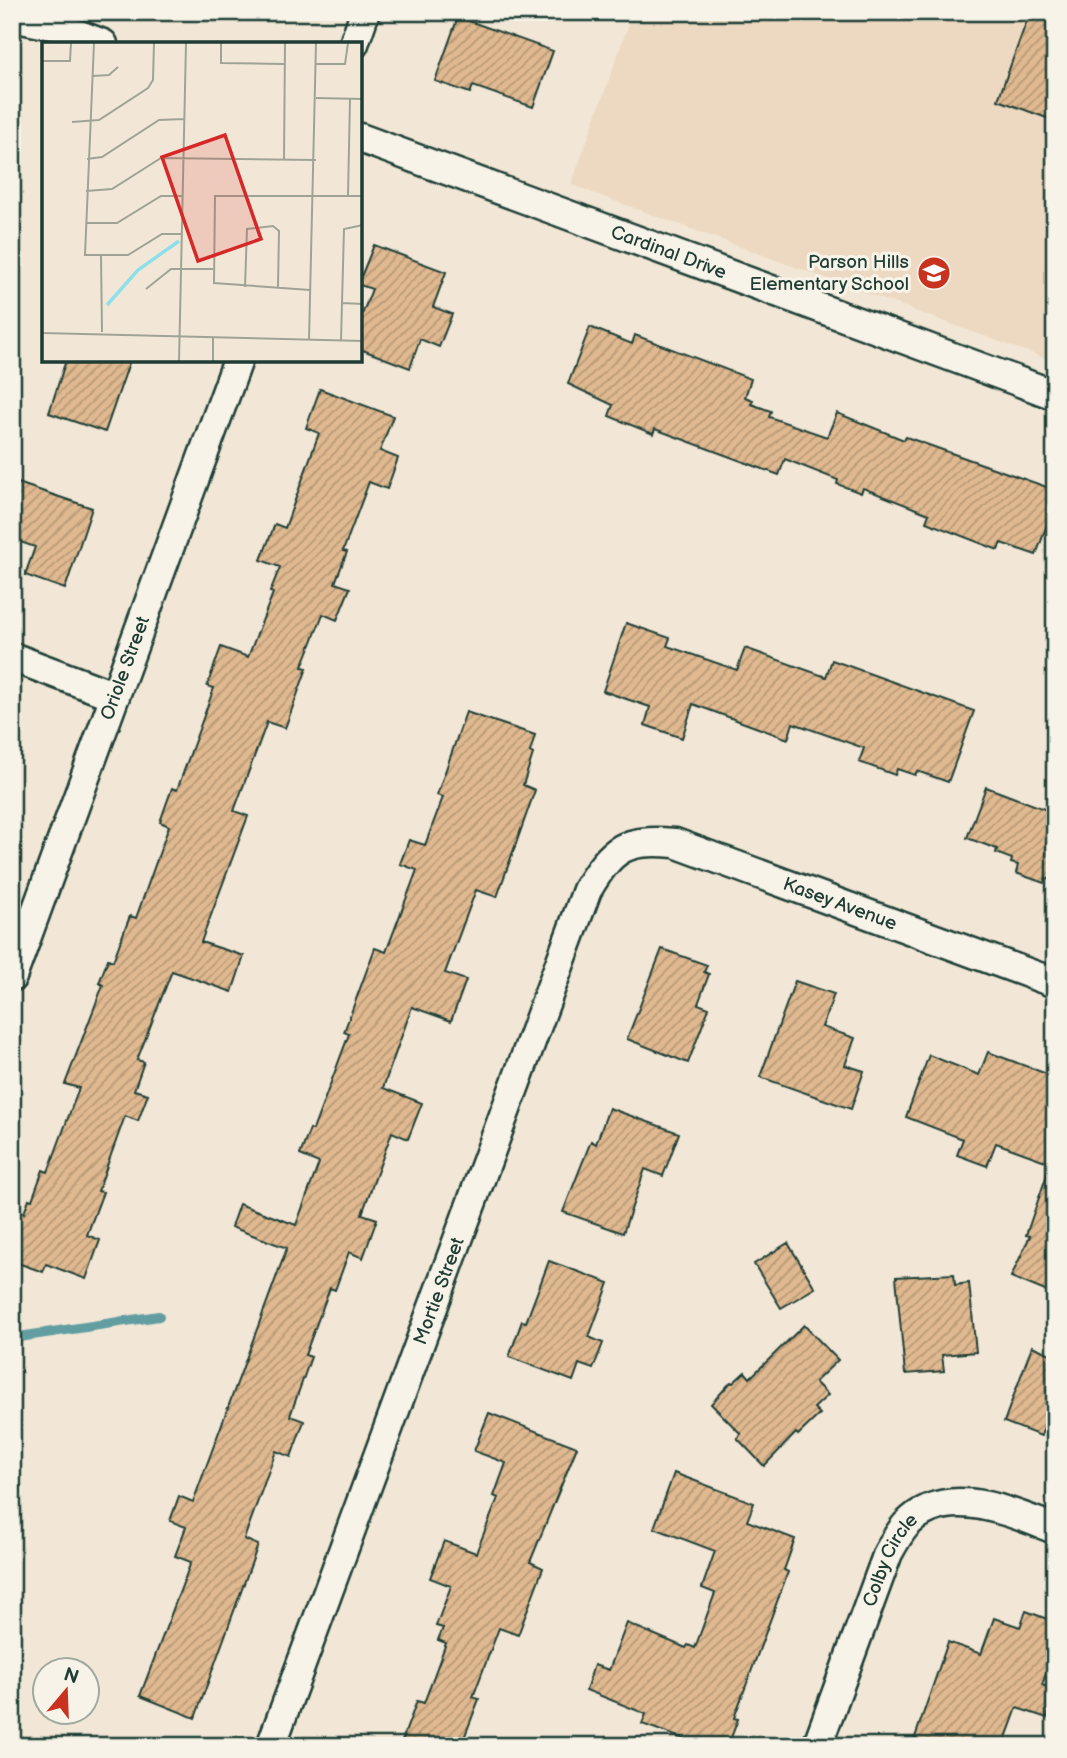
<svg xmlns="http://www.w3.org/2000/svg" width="1067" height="1758" viewBox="0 0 1067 1758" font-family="'Balsamiq Sans',sans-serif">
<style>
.built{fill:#edd9c1}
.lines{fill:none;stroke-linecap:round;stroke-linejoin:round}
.stream{stroke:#629ea1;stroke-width:10}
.building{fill:url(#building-hatch);stroke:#1f3d34;stroke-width:2}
.minor-casing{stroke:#1f3d34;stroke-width:33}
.minor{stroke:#f7f3e8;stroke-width:28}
.labels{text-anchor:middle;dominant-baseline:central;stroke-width:6;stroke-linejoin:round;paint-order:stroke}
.street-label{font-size:19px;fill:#1f3d34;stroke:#f7f3e8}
.poi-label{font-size:19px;fill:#1f3d34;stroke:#f7f3e8;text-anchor:end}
.inset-river{fill:none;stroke:#8fdfea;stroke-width:3.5}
.inset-road{fill:none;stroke:#9ea395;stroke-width:2}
.view{fill:#d62828;fill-opacity:0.15;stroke:#d62828;stroke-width:3.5}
.inset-edge{fill:none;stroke:#1f3d34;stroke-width:3.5}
</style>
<defs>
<pattern id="building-hatch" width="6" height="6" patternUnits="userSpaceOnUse" patternTransform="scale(1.75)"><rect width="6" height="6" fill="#e0b990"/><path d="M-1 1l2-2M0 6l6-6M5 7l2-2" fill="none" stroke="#b59876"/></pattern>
</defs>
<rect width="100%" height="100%" fill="#f2e7d6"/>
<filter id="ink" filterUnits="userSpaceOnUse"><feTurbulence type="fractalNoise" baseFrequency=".0143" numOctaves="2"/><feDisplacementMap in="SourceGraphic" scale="14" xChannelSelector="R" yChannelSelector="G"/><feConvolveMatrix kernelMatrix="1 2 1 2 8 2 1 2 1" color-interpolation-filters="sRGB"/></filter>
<g filter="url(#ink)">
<path class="built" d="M 633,12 L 1055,12 L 1055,362 L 571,185 Z"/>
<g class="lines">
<path class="stream" d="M 12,1338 L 159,1316"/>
</g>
<path class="building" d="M 1030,12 L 1055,12 L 1055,121 L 998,100 Z
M 458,17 L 553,51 L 533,107 L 473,86 L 470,93 L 435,81 Z
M 374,245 L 446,272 L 433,307 L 452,314 L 439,347 L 420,339 L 410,368 L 360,349 L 360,320 L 372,289 L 360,285 L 360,279 Z
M 590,327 L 632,344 L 635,335 L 751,379 L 745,397 L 753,400 L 751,404 L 771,411 L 769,417 L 827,437 L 837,413 L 904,440 L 906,437 L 1055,490 L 1055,503 L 1036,555 L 1001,543 L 998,550 L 926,522 L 929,514 L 863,488 L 861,493 L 837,484 L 838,480 L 785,459 L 779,475 L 655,429 L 653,434 L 609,416 L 613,405 L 568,384 Z
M 66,360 L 130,360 L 105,432 L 49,413 Z
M 320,389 L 393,416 L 380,451 L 398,458 L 387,489 L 369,482 L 343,551 L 347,552 L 335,583 L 350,588 L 337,620 L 323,614 L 302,667 L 307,668 L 285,728 L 267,722 L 234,811 L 248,816 L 201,942 L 244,956 L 232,992 L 172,971 L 137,1060 L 144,1062 L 134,1090 L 148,1094 L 138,1121 L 125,1116 L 98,1191 L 103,1192 L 87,1235 L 100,1240 L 86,1279 L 46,1264 L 43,1272 L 12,1261 L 12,1209 L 24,1213 L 29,1199 L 32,1200 L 43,1170 L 48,1172 L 79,1088 L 65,1084 L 103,985 L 99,983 L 108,959 L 113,961 L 130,916 L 136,918 L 169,826 L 160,822 L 172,788 L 177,790 L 214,688 L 207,686 L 221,647 L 248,657 L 273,593 L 270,592 L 280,567 L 261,560 L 275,524 L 285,528 L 319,433 L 306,428 Z
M 12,481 L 92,508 L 65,589 L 25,575 L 35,547 L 12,539 Z
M 626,623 L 670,638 L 667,646 L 737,670 L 745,648 L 826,677 L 832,660 L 974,711 L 948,782 L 917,771 L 915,775 L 897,769 L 895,775 L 859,762 L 864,748 L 793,723 L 788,739 L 693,704 L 682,738 L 645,725 L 650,707 L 603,691 Z
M 466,712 L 535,735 L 530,752 L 533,754 L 523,785 L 535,790 L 497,897 L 476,890 L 445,973 L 466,980 L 451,1021 L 412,1007 L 383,1088 L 422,1103 L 408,1139 L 392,1132 L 362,1214 L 377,1219 L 363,1258 L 349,1252 L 335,1290 L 330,1288 L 305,1355 L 311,1357 L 290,1416 L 304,1421 L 291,1457 L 276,1451 L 244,1539 L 258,1545 L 195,1718 L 140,1696 L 191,1562 L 175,1556 L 186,1527 L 170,1521 L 179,1496 L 193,1502 L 287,1248 L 231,1227 L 239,1204 L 296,1225 L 319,1163 L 300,1155 L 310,1129 L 313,1130 L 349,1034 L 344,1032 L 375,948 L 386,952 L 417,870 L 400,864 L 409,840 L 425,845 L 443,797 L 437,795 Z
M 986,787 L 1055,813 L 1055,881 L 1046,878 L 1044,883 L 1016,873 L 1018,865 L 1011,863 L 1012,859 L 996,853 L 997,849 L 967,838 Z
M 662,949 L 707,965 L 704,972 L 709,974 L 698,1004 L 709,1008 L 688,1063 L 627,1039 Z
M 795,981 L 834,994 L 822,1027 L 855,1038 L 845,1065 L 864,1071 L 851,1109 L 760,1077 Z
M 988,1052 L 1055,1077 L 1055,1295 L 1011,1277 L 1030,1236 L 1026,1235 L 1051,1163 L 996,1143 L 987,1166 L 957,1155 L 963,1139 L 906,1117 L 929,1055 L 979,1075 Z
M 609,1108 L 679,1133 L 663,1176 L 645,1169 L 623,1233 L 563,1212 L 591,1141 L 596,1144 Z
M 788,1243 L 815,1288 L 781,1308 L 754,1264 Z
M 549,1261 L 609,1283 L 589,1337 L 603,1343 L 593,1369 L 579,1364 L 573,1381 L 509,1357 L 522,1321 L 526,1322 Z
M 954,1274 L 955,1285 L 969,1283 L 976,1352 L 942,1355 L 944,1371 L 905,1374 L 896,1277 Z
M 804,1325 L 838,1360 L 815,1382 L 828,1395 L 814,1408 L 820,1414 L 798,1435 L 796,1433 L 764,1466 L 737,1438 L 741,1434 L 711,1404 L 731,1382 L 733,1383 L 745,1372 L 750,1378 Z
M 1032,1346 L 1055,1356 L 1055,1428 L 1045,1424 L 1041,1436 L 1004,1422 Z
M 489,1413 L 577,1447 L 530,1562 L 543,1568 L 518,1635 L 499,1628 L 473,1697 L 479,1699 L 461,1746 L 400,1746 L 417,1701 L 424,1703 L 446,1643 L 438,1640 L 443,1628 L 436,1626 L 451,1586 L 430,1578 L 444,1541 L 476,1553 L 498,1498 L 494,1496 L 506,1463 L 474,1451 Z
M 674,1473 L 754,1503 L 747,1521 L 795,1539 L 784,1570 L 788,1572 L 734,1718 L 738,1719 L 728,1746 L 703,1746 L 642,1724 L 646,1714 L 586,1690 L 594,1665 L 609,1670 L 627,1623 L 686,1648 L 688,1645 L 695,1648 L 715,1593 L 702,1588 L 715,1551 L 654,1528 Z
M 1026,1611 L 1055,1622 L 1055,1649 L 1042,1685 L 1055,1690 L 1047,1718 L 1017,1708 L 1003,1746 L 912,1746 L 948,1642 L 981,1654 L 994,1618 L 1020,1627 Z"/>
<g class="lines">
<defs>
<g id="minor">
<path d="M 12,17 L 56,26 L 103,44"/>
<path d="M 354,44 L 365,12"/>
<path id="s1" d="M 360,138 L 1055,395"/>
<path d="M 12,657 L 115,696"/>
<path id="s2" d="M 12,977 L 238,360"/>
<path id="s3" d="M 271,1746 L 587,890 C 613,847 624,839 675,843 L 1055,983"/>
<path id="s4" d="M 817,1746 L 888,1553 C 893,1544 899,1533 906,1525 C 946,1482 1009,1512 1055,1529"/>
</g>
</defs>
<use href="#minor" class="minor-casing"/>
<use href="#minor" class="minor"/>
</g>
</g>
<defs>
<symbol id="school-disc" viewBox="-11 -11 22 22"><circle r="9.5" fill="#c8321e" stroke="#f7f3e8"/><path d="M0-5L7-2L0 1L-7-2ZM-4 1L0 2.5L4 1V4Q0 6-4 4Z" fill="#fff"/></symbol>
</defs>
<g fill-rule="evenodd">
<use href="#school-disc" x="915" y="254" width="38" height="38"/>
</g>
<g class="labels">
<g class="street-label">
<text stroke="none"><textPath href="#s1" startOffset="329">Cardinal Drive</textPath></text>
<text stroke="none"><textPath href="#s2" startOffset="329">Oriole Street</textPath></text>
<text stroke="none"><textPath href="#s3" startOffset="1197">Kasey Avenue</textPath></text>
<text stroke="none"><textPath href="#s3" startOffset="485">Mortie Street</textPath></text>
<text stroke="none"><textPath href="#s4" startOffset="200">Colby Circle</textPath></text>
</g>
<g class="poi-label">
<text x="909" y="262">Parson Hills<tspan x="909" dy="22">Elementary School</tspan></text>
</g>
</g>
<g transform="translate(42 42)">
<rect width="320" height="320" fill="#f2e7d6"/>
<path class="inset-river" d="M 65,263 L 96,228 L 137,199"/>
<path class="inset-road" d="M 52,1 L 43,213 L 86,213 L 120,192 L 139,192M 179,1 L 179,21 L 242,22M 0,19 L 28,19 L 29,1M 273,22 L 303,22 L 306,1M 51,34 L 67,33 L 76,25M 274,56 L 321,57M 30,80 L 57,78 L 106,46 L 111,38 L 112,1M 45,117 L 60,115 L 117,78 L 142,77M 242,117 L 243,1M 44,149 L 70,147 L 119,116 L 274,118M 306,153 L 308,57M 44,181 L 75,181 L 119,154 L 141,154M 59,214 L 60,290M 203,245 L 205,187 L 231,184 L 237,189 L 236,245M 104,247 L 129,227 L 171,227M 268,248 L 172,241 L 173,154 L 321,154M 300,261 L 321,262M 0,291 L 321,299M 267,298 L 274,1M 299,298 L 302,187 L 321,183M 137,320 L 144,1M 171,320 L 171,295"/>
<path class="view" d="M 183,93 L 219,197 L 156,219 L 120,115 Z"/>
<rect width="320" height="320" class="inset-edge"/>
</g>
<rect width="1067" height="1758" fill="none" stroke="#f7f3e8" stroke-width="42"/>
<rect x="21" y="21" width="1025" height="1716" fill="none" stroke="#1f3d34" stroke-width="2.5" filter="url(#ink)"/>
<g transform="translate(66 1691) rotate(19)"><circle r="33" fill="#f7f3e8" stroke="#a1aaa0" stroke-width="2"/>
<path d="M0-5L12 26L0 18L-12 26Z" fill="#c8321e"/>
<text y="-10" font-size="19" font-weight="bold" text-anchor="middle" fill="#1f3d34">N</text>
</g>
</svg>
